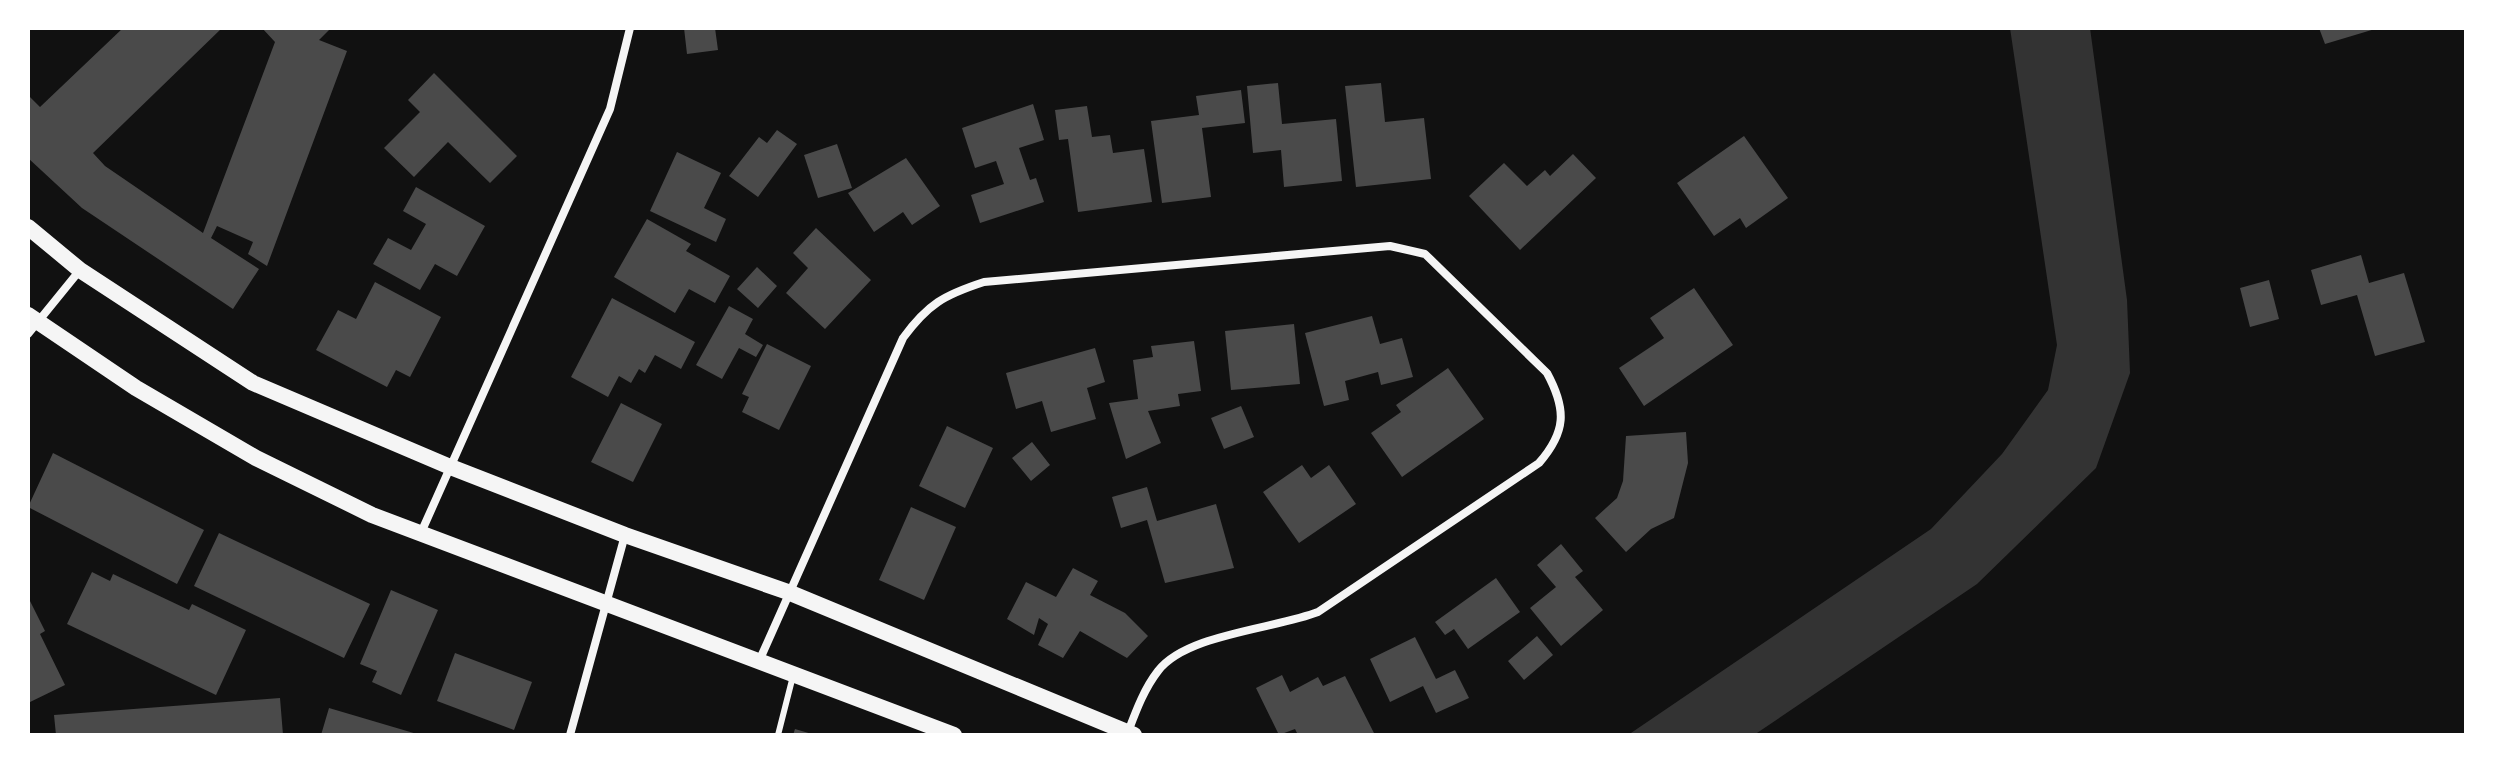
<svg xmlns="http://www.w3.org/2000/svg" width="2494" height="763" viewBox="0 0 2494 763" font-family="'Libre Baskerville',serif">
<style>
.water{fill:#333}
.building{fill:#4a4a4a}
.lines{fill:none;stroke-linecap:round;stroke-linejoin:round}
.service{stroke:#f5f5f5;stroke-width:6}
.minor{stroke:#f5f5f5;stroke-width:8}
.secondary{stroke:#f5f5f5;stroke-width:16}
</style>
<rect width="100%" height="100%" fill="#111"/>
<path class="water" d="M 2010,28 L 2090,28 L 2127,300 L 2130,373 L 2096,468 L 1977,584 L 1754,735 L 1628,735 L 1931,529 L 2002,454 L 2048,390 L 2057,345 Z"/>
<path class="building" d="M 123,28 L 222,28 L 93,153 L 105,166 L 203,233 L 275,42 L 262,28 L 331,28 L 319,40 L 347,51 L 267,266 L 248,254 L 253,242 L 217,226 L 211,238 L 259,269 L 233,309 L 82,208 L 28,158 L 28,95 L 40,107 Z
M 684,28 L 715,28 L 718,50 L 687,54 Z
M 2319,28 L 2375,28 L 2375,29 L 2325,44 Z
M 434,73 L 517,156 L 490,183 L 448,142 L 414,177 L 384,148 L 420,112 L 408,100 Z
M 1278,83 L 1282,124 L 1336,119 L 1342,181 L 1284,187 L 1281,150 L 1253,153 L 1247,86 Z
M 1381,83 L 1385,122 L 1424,118 L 1431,179 L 1356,187 L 1345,86 Z
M 1241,90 L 1245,123 L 1202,128 L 1211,197 L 1162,203 L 1151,121 L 1199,115 L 1196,96 Z
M 1033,104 L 1044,140 L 1019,148 L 1030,180 L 1036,178 L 1044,202 L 980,223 L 971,195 L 1004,184 L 996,161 L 975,168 L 962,128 Z
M 1087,106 L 1092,137 L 1110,135 L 1113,153 L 1144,149 L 1152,202 L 1078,212 L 1068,139 L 1059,140 L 1055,110 Z
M 777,130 L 797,144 L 758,197 L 729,176 L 759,137 L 767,143 Z
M 1744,136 L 1788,198 L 1746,228 L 1740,218 L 1714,236 L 1677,183 Z
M 837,144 L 852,188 L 818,198 L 804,155 Z
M 677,152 L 721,173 L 704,208 L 726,219 L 716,242 L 650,211 Z
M 1573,154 L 1596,178 L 1520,250 L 1469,196 L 1504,163 L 1527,186 L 1545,170 L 1550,176 Z
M 906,158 L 940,206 L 912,225 L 903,212 L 874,232 L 848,193 Z
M 416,187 L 485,226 L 457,276 L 435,264 L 420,290 L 373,264 L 388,238 L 411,250 L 426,224 L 403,211 Z
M 647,219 L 691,244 L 686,251 L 730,276 L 715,303 L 689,289 L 675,313 L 614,277 Z
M 816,228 L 871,280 L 825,329 L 786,293 L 808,268 L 793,253 Z
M 2361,255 L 2369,283 L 2404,273 L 2425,342 L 2375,356 L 2357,295 L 2321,305 L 2311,270 Z
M 757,267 L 777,286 L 758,308 L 737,289 Z
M 2269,280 L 2279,319 L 2250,327 L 2240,288 Z
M 375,282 L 441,317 L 410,377 L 396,370 L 387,387 L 316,350 L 338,310 L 356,319 Z
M 1694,288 L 1733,345 L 1644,406 L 1619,368 L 1664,338 L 1650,318 Z
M 612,298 L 695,342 L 681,369 L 655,355 L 645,373 L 639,369 L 631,383 L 619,376 L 608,397 L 571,377 Z
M 729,306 L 753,319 L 745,334 L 763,345 L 756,357 L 739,348 L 722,379 L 696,365 Z
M 1372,316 L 1380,344 L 1402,338 L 1413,377 L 1381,385 L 1378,372 L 1345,381 L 1349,400 L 1324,406 L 1305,333 Z
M 1294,324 L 1300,384 L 1231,390 L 1225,331 Z
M 1194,341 L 1201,391 L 1178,394 L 1180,406 L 1148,411 L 1161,443 L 1126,459 L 1109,403 L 1138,399 L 1133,360 L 1153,357 L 1151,346 Z
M 767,344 L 811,366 L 779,430 L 742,412 L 749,397 L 742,394 Z
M 1095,348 L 1105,382 L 1087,388 L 1096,419 L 1051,432 L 1042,401 L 1016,409 L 1006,373 Z
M 1448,368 L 1484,419 L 1402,477 L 1371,433 L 1401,412 L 1396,405 Z
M 621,403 L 662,424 L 633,482 L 591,462 Z
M 1241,406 L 1254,437 L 1224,449 L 1211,418 Z
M 947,426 L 993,448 L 965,508 L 919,486 Z
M 1686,432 L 1688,463 L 1674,518 L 1651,529 L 1626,552 L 1595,518 L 1617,498 L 1623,481 L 1626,436 Z
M 1032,442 L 1050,465 L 1031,481 L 1012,458 Z
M 53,453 L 204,530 L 177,584 L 28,507 Z
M 1302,465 L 1311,478 L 1329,465 L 1356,504 L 1299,543 L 1263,492 Z
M 1147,487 L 1157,521 L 1216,504 L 1234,568 L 1165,583 L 1147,520 L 1121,528 L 1112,497 Z
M 911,507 L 956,527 L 924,600 L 879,580 Z
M 219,533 L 370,604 L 344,658 L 194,586 Z
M 1561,544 L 1583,571 L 1575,577 L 1603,610 L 1561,646 L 1530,608 L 1556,587 L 1537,565 Z
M 1073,568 L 1098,581 L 1090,595 L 1125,613 L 1148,636 L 1127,658 L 1080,631 L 1063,658 L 1038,645 L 1048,624 L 1039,618 L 1034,635 L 1007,619 L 1026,582 L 1056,597 Z
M 92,572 L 110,581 L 113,574 L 189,610 L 192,604 L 246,630 L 216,695 L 67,624 Z
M 1496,578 L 1520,612 L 1468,649 L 1454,629 L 1445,635 L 1435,622 Z
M 391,590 L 438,610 L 401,695 L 372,682 L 377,671 L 360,664 Z
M 28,597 L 45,631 L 40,634 L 65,685 L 28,703 Z
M 1537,636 L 1553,655 L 1524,680 L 1508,661 Z
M 1415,637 L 1436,679 L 1455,670 L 1469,698 L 1436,713 L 1423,686 L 1390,702 L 1370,659 Z
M 455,653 L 532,682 L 514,730 L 437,701 Z
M 1282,675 L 1290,692 L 1318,677 L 1323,686 L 1345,676 L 1375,735 L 1298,735 L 1295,729 L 1279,735 L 1256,688 Z
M 280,698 L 283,735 L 56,735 L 54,715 Z
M 329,708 L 417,734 L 417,735 L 321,735 Z
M 795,729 L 812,734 L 812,735 L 793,735 Z"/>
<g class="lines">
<path class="service" d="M 778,735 L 793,676"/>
<path class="minor" d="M 28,334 L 80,270
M 420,535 L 610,109 L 630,28
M 760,659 L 903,338 C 928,304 944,295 984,282 L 1390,246 L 1425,254 L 1547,373 C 1567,410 1566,432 1539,463 L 1318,612 C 1274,629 1186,634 1158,671 C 1144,689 1136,711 1128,732
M 570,735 L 625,535"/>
<path class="secondary" d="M 28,227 L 80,270 L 253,383 L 448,466 L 625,535 L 788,592 L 1134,735
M 28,315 L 136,388 L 256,458 L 372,515 L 954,735"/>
</g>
<rect width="2494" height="763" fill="none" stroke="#ffffff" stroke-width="60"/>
</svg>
